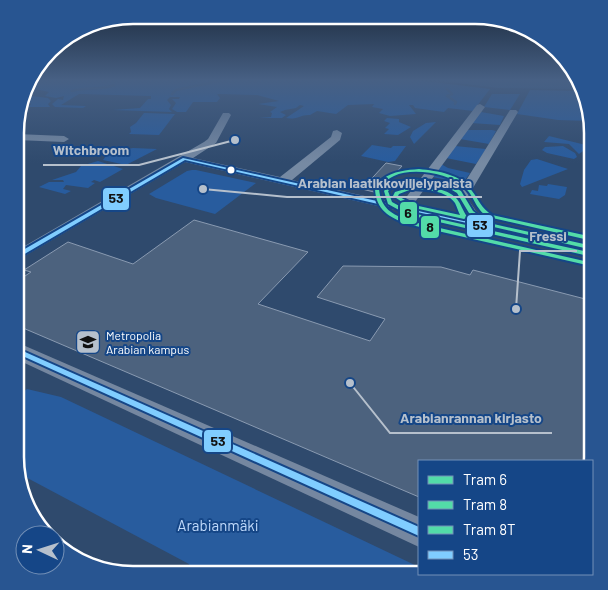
<svg xmlns="http://www.w3.org/2000/svg" width="608" height="590" viewBox="0 0 608 590" font-family="Barlow,sans-serif">
<style>
.green{fill:#285c9e}
.water{fill:#345987}
.lines{fill:none;stroke-linecap:round;stroke-linejoin:round}
.stream{stroke:#345987;stroke-width:2.5}
.building{fill:#4c627e;stroke:#899ab1}
.minor{fill:#768aa3;fill-rule:evenodd}
.major{fill:#7587a0;fill-rule:evenodd}
.tram{stroke:#778ba3;stroke-width:1}
.bus-1-casing{stroke:#154687;stroke-width:4}
.bus-1{fill:#80cdff;fill-rule:evenodd}
.tram-1-casing{stroke:#154687;stroke-width:4}
.tram-2-casing{stroke:#154687;stroke-width:4}
.tram-3-casing{stroke:#154687;stroke-width:4}
.tram-1{fill:#53dba8;fill-rule:evenodd}
.tram-2{fill:#53dba8;fill-rule:evenodd}
.tram-3{fill:#53dba8;fill-rule:evenodd}
.bus-dot{fill:#fff;stroke:#154687;stroke-width:2}
.labels{text-anchor:middle;dominant-baseline:central;stroke-width:4;stroke-linejoin:round;paint-order:stroke}
.poi-label{font-size:12px;fill:#fff;stroke:#154687;text-anchor:start}
.near-park-label{font-size:15px;fill:#c0dafb;stroke:#154687}
.rim{fill:none;stroke:#fff;stroke-width:2.5}
.leader{fill:none;stroke:#b6c0cc;stroke-width:2}
.callout-dot{fill:#b6c0cc;stroke:#154687;stroke-width:2}
.callout-label{font-size:14px;text-anchor:middle;font-weight:bold;fill:#b6c0cc;stroke:#154687;stroke-width:4;stroke-linejoin:round;paint-order:stroke}
.line-badge{stroke:#154687;stroke-width:2}
.pale-badge-label{font-size:14px;text-anchor:middle;font-weight:bold;fill:#111}
</style>
<rect width="100%" height="100%" fill="#2f4a6d"/>
<path class="green" d="M 28,80 L 416,80 L 490,89 L 473,111 L 448,108 L 444,112 L 415,108 L 413,105 L 409,105 L 416,114 L 390,116 L 379,113 L 383,109 L 372,107 L 374,104 L 348,105 L 336,114 L 317,111 L 310,115 C 302,114 297,120 286,118 L 304,106 L 300,105 L 296,108 L 285,110 L 280,112 L 286,115 L 282,118 L 259,118 L 271,117 L 272,113 L 270,112 L 277,107 L 258,104 L 279,101 L 257,95 L 217,94 L 220,98 L 217,102 L 193,102 L 186,112 L 177,112 L 172,109 L 176,103 L 172,99 L 179,99 L 180,97 L 170,97 L 167,100 L 171,105 L 169,109 L 172,112 L 113,110 L 140,108 L 148,99 L 151,99 L 151,96 L 79,94 L 61,105 L 86,106 L 83,108 L 55,107 L 52,104 L 58,99 L 63,100 L 64,96 L 56,98 L 45,96 L 49,92 L 26,87 Z
M 530,90 L 580,91 L 591,121 L 558,120 L 517,114 Z
M 492,94 L 520,94 L 510,110 L 484,107 Z
M 23,95 L 48,98 L 51,101 L 48,104 L 50,107 L 28,107 L 31,104 L 30,103 L 18,108 L 20,101 L 25,98 L 22,98 Z
M 481,112 L 504,116 L 500,125 L 471,123 Z
M 144,113 L 145,113 L 175,114 L 159,135 L 129,134 L 131,132 L 130,127 L 136,123 Z
M 387,118 L 399,119 L 399,122 L 411,127 L 398,135 L 384,134 L 389,129 L 385,128 L 390,123 L 384,121 Z
M 436,122 L 414,144 L 410,137 L 413,131 L 426,123 Z
M 467,130 L 492,130 L 496,131 L 489,144 L 460,139 Z
M 549,136 L 590,146 L 579,154 L 569,144 L 544,142 Z
M 372,145 L 391,148 L 393,146 L 406,146 L 395,161 L 388,162 L 361,156 Z
M 455,146 L 486,149 L 476,164 L 446,158 Z
M 563,146 L 575,153 L 577,157 L 574,159 L 547,153 L 542,150 L 545,147 Z
M 133,148 L 157,149 L 126,165 L 103,160 L 108,153 Z
M 537,159 L 568,169 L 522,187 L 520,184 L 524,170 L 531,160 Z
M 98,161 L 123,169 L 100,182 L 94,180 L 91,182 L 95,183 L 88,188 L 66,185 L 63,189 L 71,191 L 65,194 L 39,187 L 49,182 L 64,182 L 63,180 L 52,180 L 76,172 L 81,166 Z
M 441,164 L 448,168 L 470,173 L 463,183 L 432,177 Z
M 192,170 L 196,170 L 256,183 L 215,214 L 156,198 L 149,194 L 187,171 Z
M 548,184 L 567,187 L 565,195 L 559,199 L 530,194 L 532,190 L 538,191 L 539,185 L 547,186 Z
M 27,389 L 61,397 L 419,567 L 419,574 L 436,575 L 191,575 L 189,564 L 18,473 L 15,465 L 16,398 Z"/>
<path class="water" d="M 433,80 L 576,80 L 579,89 L 498,88 Z"/>
<g class="lines">
<path class="stream" d="M 447,89 L 452,94 L 447,96 L 456,102 L 455,104
M 72,91 C 86,86 100,91 114,85
M 172,94 L 176,90 L 219,81 L 217,80"/>
</g>
<path class="building" d="M 386,163 L 402,166 L 378,193 L 362,189 Z
M 194,220 L 308,252 L 258,304 L 370,341 L 385,319 L 317,297 L 343,266 L 441,267 L 470,275 L 473,270 L 593,301 L 593,461 L 419,461 L 419,497 L 16,325 L 16,282 L 31,272 L 24,270 L 68,242 L 133,264 Z"/>
<g class="lines">
<path class="minor" d="M 480,104 L 485,107 L 412,206 L 470,219 L 455,198 L 510,110 L 516,110 L 518,112 L 467,198 L 476,211 L 494,225 L 593,247 L 593,255 L 185,162 L 16,261 L 16,251 L 204,142 L 208,139 L 223,113 L 229,113 L 231,115 L 216,143 L 193,158 L 280,177 L 331,137 L 333,131 L 337,130 L 342,133 L 340,140 L 292,180 L 401,204 L 477,105 Z
M 17,134 L 64,136 L 69,139 L 64,142 L 17,140 Z"/>
<path class="major" d="M 16,342 L 419,517 L 419,547 L 16,359 Z"/>
<path class="tram" d="M 444,222 L 482,228 L 593,252"/>
<defs>
<path id="bus-1" d="M 183,158 L 593,249 L 593,253 L 185,160 L 16,259 L 16,254 Z
M 16,348 L 419,527 L 419,536 L 16,353 Z"/>
</defs>
<use href="#bus-1" class="bus-1-casing"/>
<use href="#bus-1" class="bus-1"/>
<defs>
<path id="tram-1" d="M 411,179 L 445,182 L 461,191 L 473,211 L 489,223 L 593,246 L 593,250 L 485,225 L 469,213 L 457,193 L 442,184 L 411,181 L 394,186 L 388,191 L 392,202 L 412,213 L 593,253 L 593,257 L 408,215 L 388,204 L 384,191 L 390,184 Z"/>
<path id="tram-2" d="M 419,169 C 438,171 461,174 472,191 C 479,200 481,208 492,215 L 593,237 L 593,241 L 488,217 C 474,208 475,196 464,187 C 449,173 412,167 394,176 C 387,179 384,183 379,189 C 381,209 392,214 409,221 L 593,263 L 593,265 L 591,266 L 407,224 C 389,217 376,210 375,189 C 377,186 380,181 383,179 C 393,171 407,170 419,169 Z"/>
<path id="tram-3" d="M 412,187 C 427,187 446,187 457,199 C 461,204 463,211 467,217 L 464,219 L 410,207 L 393,196 L 395,192 ZM 412,189 C 426,190 446,190 455,203 C 457,207 458,211 460,215 L 414,205 L 398,196 L 399,194 Z"/>
</defs>
<use href="#tram-1" class="tram-1-casing"/>
<use href="#tram-2" class="tram-2-casing"/>
<use href="#tram-3" class="tram-3-casing"/>
<use href="#tram-1" class="tram-1"/>
<use href="#tram-2" class="tram-2"/>
<use href="#tram-3" class="tram-3"/>
</g>
<linearGradient id="sky" x2="0" y2="1"><stop stop-color="#1a293c"/><stop offset="0.49" stop-color="#476084"/><stop offset="1" stop-color="#476084" stop-opacity="0"/></linearGradient>
<rect width="608" height="163" fill="url(#sky)"/>
<defs>
<symbol id="university-square" viewBox="-11 -11 22 22"><rect x="-9" y="-9" width="18" height="18" rx="4" fill="#b6c0cc" stroke="#154687"/><path d="M0-5L7-2L0 1L-7-2ZM-4 1L0 2.5L4 1V4Q0 6-4 4Z" fill="#111"/></symbol>
</defs>
<g fill-rule="evenodd">
<use href="#university-square" x="74" y="328" width="28" height="28"/>
</g>
<circle class="bus-dot" cx="231" cy="170" r="4.5"/>
<g class="labels">
<g class="poi-label">
<text x="106" y="335">Metropolia<tspan x="106" dy="14">Arabian kampus</tspan></text>
</g>
<g class="near-park-label">
<text x="218" y="525">Arabianmäki</text>
</g>
</g>
<path d="M0 0H608V590H0ZM133 24H475A109 109 0 0 1 584 133V457A109 109 0 0 1 475 566H133A109 109 0 0 1 24 457V133A109 109 0 0 1 133 24Z" fill="#285591" fill-rule="evenodd"/>
<path class="rim" d="M133 24H475A109 109 0 0 1 584 133V457A109 109 0 0 1 475 566H133A109 109 0 0 1 24 457V133A109 109 0 0 1 133 24Z"/>
<path class="leader" d="M235 140L139 165H43M203 189L287 197H482M516 309L520 251H577M350 383L390 433H552"/>
<g class="callout-dot">
<circle cx="235" cy="140" r="5"/>
<circle cx="203" cy="189" r="5"/>
<circle cx="516" cy="309" r="5"/>
<circle cx="350" cy="383" r="5"/>
</g>
<g class="callout-label">
<text x="91" y="155">Witchbroom</text>
<text x="385" y="188">Arabian laatikkoviljelypalsta</text>
<text x="548" y="241">Fressi</text>
<text x="471" y="423">Arabianrannan kirjasto</text>
</g>
<g class="line-badge">
<rect x="102" y="187" width="28" height="24" rx="5" fill="#80cdff"/>
<rect x="399" y="201" width="19" height="24" rx="5" fill="#53dba8"/>
<rect x="466" y="214" width="28" height="24" rx="5" fill="#80cdff"/>
<rect x="420" y="215" width="20" height="24" rx="5" fill="#53dba8"/>
<rect x="203" y="429" width="29" height="24" rx="5" fill="#80cdff"/>
</g>
<g class="pale-badge-label">
<text x="116" y="203">53</text>
<text x="408" y="218">6</text>
<text x="480" y="230">53</text>
<text x="430" y="232">8</text>
<text x="218" y="446">53</text>
</g>
<rect x="418" y="460" width="175" height="115" fill="#154687" stroke="#7390b7"/>
<rect x="428" y="476" width="25" height="8" fill="#53dba8" stroke="#7390b7"/>
<text x="463" y="485" font-size="15" fill="#ffffff">Tram 6</text>
<rect x="428" y="501" width="25" height="8" fill="#53dba8" stroke="#7390b7"/>
<text x="463" y="510" font-size="15" fill="#ffffff">Tram 8</text>
<rect x="428" y="526" width="25" height="8" fill="#53dba8" stroke="#7390b7"/>
<text x="463" y="535" font-size="15" fill="#ffffff">Tram 8T</text>
<rect x="428" y="551" width="25" height="8" fill="#80cdff" stroke="#7390b7"/>
<text x="463" y="560" font-size="15" fill="#ffffff">53</text>
<g transform="translate(40 550) rotate(274)"><circle r="24" fill="#154687" stroke="#7390b7"/>
<path d="M0-4L9 19L0 12L-9 19Z" fill="#b6c0cc"/>
<text y="-8" font-size="14" font-weight="bold" text-anchor="middle" fill="#ffffff">N</text>
</g>
</svg>
